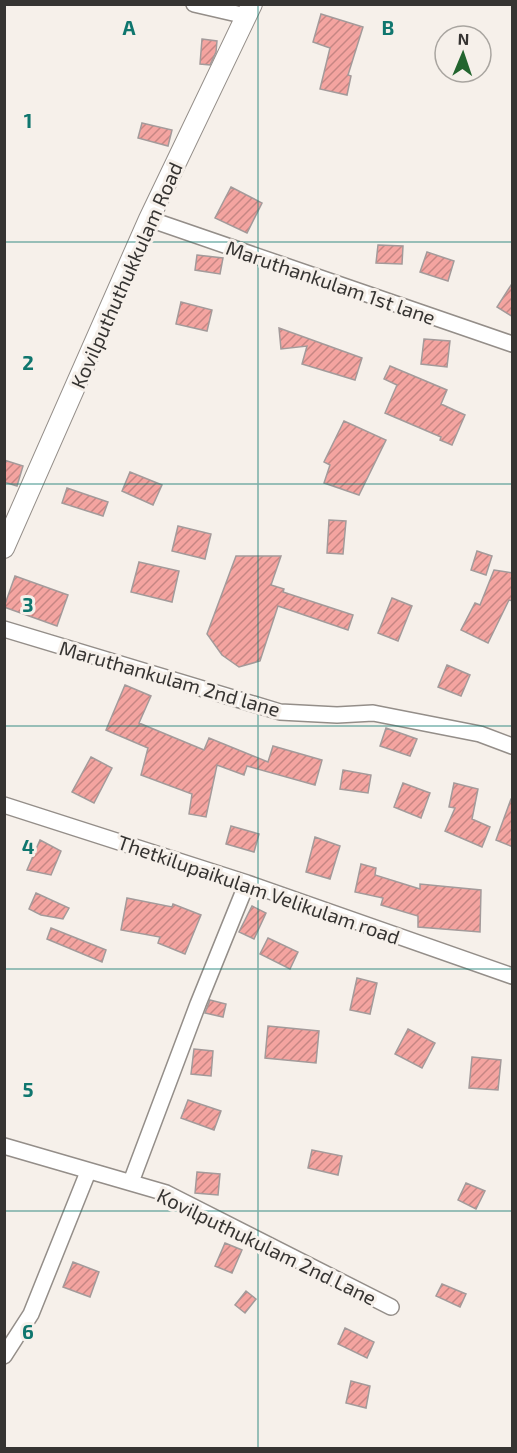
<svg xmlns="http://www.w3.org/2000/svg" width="517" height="1453" viewBox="0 0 517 1453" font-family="'Exo 2',sans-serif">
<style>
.building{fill:url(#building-hatch);stroke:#a39a9a;stroke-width:1.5}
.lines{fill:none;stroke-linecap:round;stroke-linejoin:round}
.minor-casing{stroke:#948e89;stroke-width:18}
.tertiary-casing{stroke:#948e89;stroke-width:22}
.minor{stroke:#fff;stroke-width:15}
.tertiary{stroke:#fff;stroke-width:20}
.grid{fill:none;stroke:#0f766e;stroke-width:1.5;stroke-opacity:0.55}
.labels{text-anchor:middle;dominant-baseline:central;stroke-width:6;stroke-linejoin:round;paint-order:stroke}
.street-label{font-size:20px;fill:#363432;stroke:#f6f0ea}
.grid-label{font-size:20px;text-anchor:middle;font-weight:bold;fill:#0f766e;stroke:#f6f0ea;stroke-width:6;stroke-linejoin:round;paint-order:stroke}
</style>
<defs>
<pattern id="building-hatch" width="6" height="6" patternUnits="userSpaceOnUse" patternTransform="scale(1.5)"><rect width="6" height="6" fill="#f4a4a0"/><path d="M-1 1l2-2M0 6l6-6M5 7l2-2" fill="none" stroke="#c68683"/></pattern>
</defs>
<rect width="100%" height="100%" fill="#f6f0ea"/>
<path class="building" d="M 321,14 L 363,27 L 348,75 L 351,76 L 347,95 L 320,89 L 330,48 L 313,42 Z
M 202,39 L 217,41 L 216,52 L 210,65 L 200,64 Z
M 142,123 L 172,130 L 168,146 L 138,138 Z
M 231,187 L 262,203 L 247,233 L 215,218 Z
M 378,245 L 403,246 L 402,264 L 376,263 Z
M 427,252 L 454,261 L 448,281 L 420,272 Z
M 197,255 L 223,258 L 220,274 L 195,270 Z
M 513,282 L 513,317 L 497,307 Z
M 181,302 L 212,310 L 207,331 L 176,324 Z
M 279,328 L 362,358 L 355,380 L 302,364 L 307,346 L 281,349 Z
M 424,339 L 450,341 L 447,367 L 421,364 Z
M 390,366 L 447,390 L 441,404 L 465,415 L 452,445 L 440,440 L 441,437 L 385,413 L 397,385 L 384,379 Z
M 344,421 L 386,440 L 359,495 L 324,483 L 330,465 L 324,462 Z
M 4,460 L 23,466 L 17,486 L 4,482 Z
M 130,472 L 162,485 L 153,505 L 122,491 Z
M 67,488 L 108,502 L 103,516 L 62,503 Z
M 329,520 L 346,521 L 343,554 L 327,553 Z
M 178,526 L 211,534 L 205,559 L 172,551 Z
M 477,551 L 492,556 L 486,575 L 471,570 Z
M 236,556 L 281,556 L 271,585 L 284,589 L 283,592 L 353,615 L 348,630 L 278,606 L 260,661 L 239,667 L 222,655 L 207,634 Z
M 139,562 L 179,571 L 172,602 L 131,592 Z
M 494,570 L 513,573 L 513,601 L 509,600 L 488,643 L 461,630 L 475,603 L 480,605 Z
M 15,576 L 68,595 L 57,626 L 4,607 Z
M 392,598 L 412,606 L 398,641 L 378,633 Z
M 447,665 L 470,675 L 461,696 L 438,687 Z
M 125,685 L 151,696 L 139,723 L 204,750 L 209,738 L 268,762 L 273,746 L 322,760 L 315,785 L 247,766 L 244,775 L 217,765 L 206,817 L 189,814 L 192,794 L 141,775 L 148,748 L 106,730 Z
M 386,728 L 417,739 L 410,756 L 380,746 Z
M 91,757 L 112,768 L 94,803 L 72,792 Z
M 343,770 L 371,775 L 368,793 L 340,789 Z
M 403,783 L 430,793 L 421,818 L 394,807 Z
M 454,783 L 478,789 L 472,819 L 490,827 L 482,847 L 445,831 L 455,808 L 449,807 Z
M 511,799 L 513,799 L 513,847 L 496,840 Z
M 231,826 L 259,834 L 254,852 L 226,844 Z
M 315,837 L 340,846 L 330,879 L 306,872 Z
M 40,840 L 61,851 L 51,875 L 27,870 Z
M 361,864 L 376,868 L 375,875 L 420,889 L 420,884 L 481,890 L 480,932 L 418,927 L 418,916 L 381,905 L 383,898 L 355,892 Z
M 36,893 L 69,908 L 63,919 L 41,915 L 29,909 Z
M 127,898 L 172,907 L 173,904 L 201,915 L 185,954 L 158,943 L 160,937 L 121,930 Z
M 252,906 L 266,913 L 254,939 L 239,932 Z
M 51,928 L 106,950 L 102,962 L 47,939 Z
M 268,938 L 298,952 L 290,969 L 260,954 Z
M 357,978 L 377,983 L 370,1014 L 350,1010 Z
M 210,1000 L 226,1004 L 223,1017 L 205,1013 Z
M 268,1026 L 319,1031 L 316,1063 L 265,1058 Z
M 408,1029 L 435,1043 L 422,1068 L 395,1054 Z
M 194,1049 L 213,1051 L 211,1076 L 191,1074 Z
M 472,1057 L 501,1060 L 498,1090 L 469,1088 Z
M 188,1100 L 221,1111 L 214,1130 L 181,1118 Z
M 312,1150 L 342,1156 L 338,1175 L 308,1168 Z
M 197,1172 L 220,1174 L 218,1195 L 195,1193 Z
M 466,1183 L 485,1191 L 476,1209 L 458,1200 Z
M 225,1243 L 242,1250 L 232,1273 L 215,1266 Z
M 73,1262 L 99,1272 L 90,1297 L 63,1287 Z
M 442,1284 L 466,1294 L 460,1307 L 436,1296 Z
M 246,1291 L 256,1299 L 245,1313 L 235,1305 Z
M 345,1328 L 374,1342 L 367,1358 L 338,1344 Z
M 351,1381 L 370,1386 L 366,1408 L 346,1403 Z"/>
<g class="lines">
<defs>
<path id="minor" d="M 194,4 L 246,16
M 149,219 L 512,344
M 4,629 L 280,712 L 337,715 L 373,713 L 480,734 L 512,746
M 4,805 L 247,883 L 512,976
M 4,1146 L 166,1193 L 391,1307
M 131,1182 L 198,1004 L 247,883
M 4,1356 L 31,1314 L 88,1172"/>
<path id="tertiary" d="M 4,548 L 149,219 L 252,4"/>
</defs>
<use href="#minor" class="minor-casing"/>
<use href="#tertiary" class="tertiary-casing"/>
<use href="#minor" class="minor"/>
<use href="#tertiary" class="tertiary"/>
</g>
<path class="grid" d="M 258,4 L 258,1448M 4,242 L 512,242M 4,484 L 512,484M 4,726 L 512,726M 4,969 L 512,969M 4,1211 L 512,1211"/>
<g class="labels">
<g class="street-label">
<text transform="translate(126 275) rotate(-66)">Kovilputhuthukkulam Road</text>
<text transform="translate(331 282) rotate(19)">Maruthankulam 1st lane</text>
<text transform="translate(170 678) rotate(16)">Maruthankulam 2nd lane</text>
<text transform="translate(259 889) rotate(19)">Thetkilupaikulam Velikulam road</text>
<text transform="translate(267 1246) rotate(26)">Kovilputhukulam 2nd Lane</text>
</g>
</g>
<g class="grid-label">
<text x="129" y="35">A</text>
<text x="388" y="35">B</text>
<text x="28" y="128">1</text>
<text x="28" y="370">2</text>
<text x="28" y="612">3</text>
<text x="28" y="854">4</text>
<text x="28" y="1097">5</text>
<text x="28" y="1339">6</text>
</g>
<rect width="517" height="1453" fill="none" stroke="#363432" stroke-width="12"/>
<g transform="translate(463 54) rotate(2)"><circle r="28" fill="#f6f0ea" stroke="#a9a5a0" stroke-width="1.5"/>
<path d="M0-4.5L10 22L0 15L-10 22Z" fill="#23652f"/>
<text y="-9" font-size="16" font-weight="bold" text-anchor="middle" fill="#363432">N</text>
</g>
</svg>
